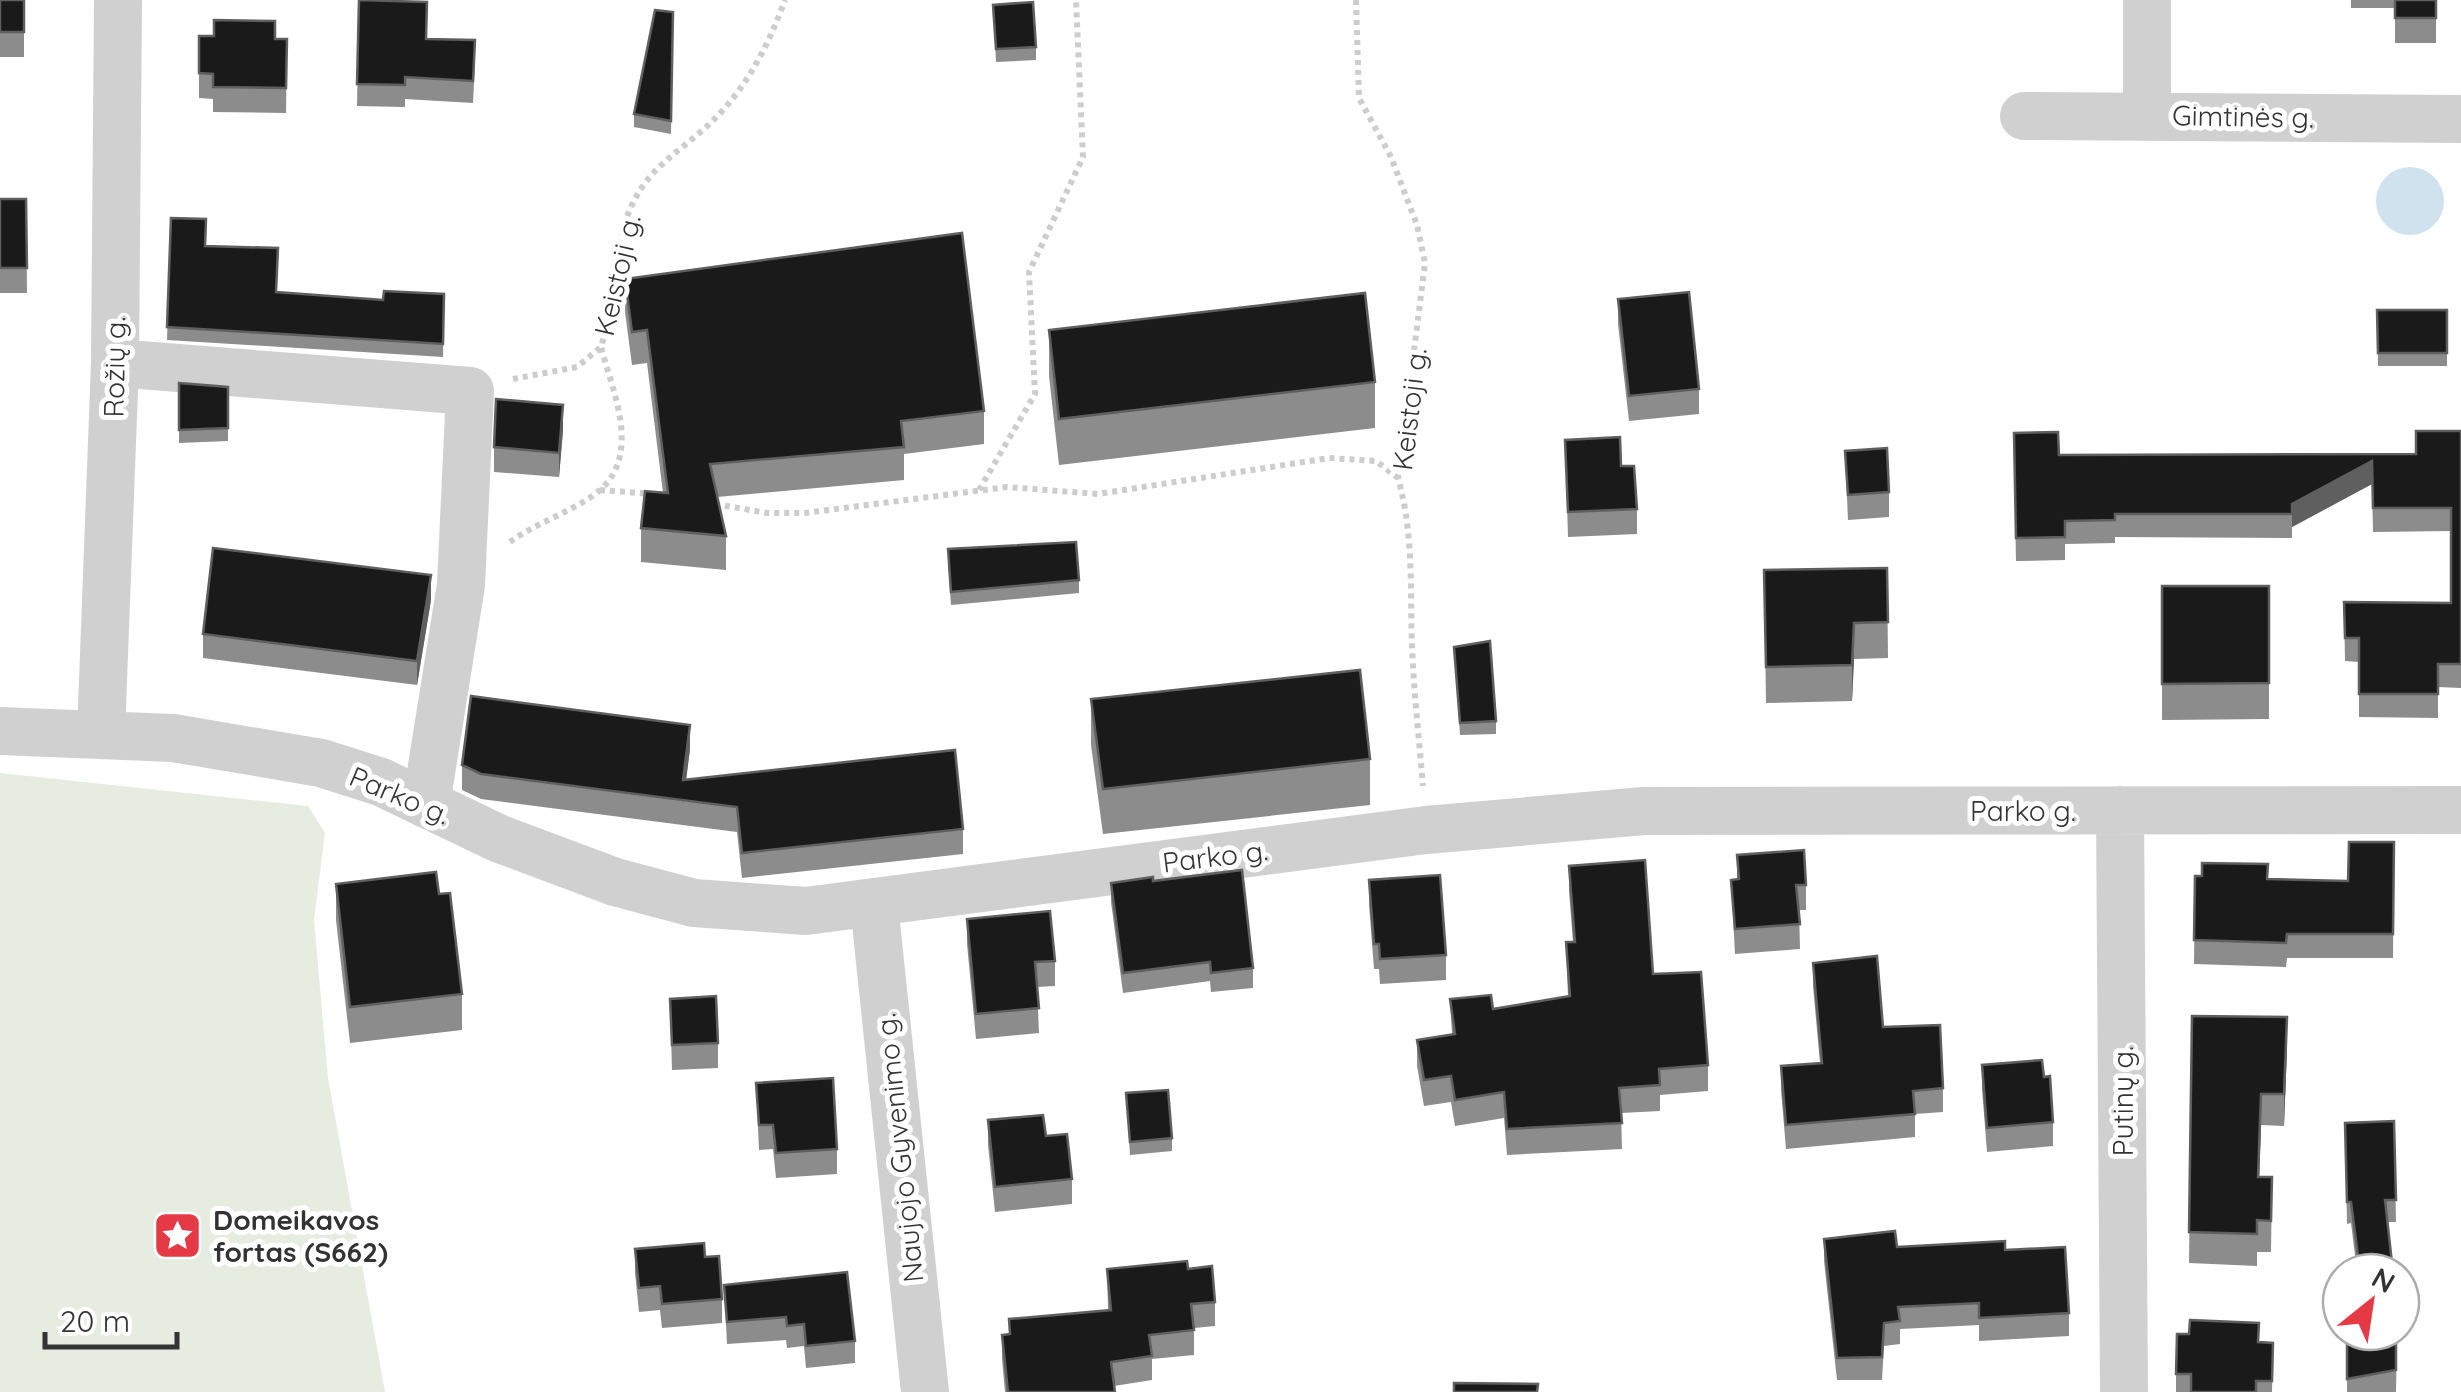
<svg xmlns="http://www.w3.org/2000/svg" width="2461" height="1392" viewBox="0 0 2461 1392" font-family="Quicksand,sans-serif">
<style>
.green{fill:#e6ecdf}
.water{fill:#cfe2ee}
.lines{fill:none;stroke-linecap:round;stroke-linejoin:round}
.path{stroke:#cdcdcd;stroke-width:6;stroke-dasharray:5 5;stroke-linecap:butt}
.minor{stroke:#d0d0d0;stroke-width:48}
.wall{fill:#8c8c8c}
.shaded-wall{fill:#5f5f5f}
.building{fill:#1a1a1a;stroke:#5f5f5f;stroke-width:2.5}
.labels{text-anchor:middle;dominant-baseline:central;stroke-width:10;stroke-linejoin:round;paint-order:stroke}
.street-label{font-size:28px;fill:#333;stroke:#fff}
.poi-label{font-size:28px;font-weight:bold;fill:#333;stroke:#fff;text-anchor:start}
</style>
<rect width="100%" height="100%" fill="#fff"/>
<path class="green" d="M 0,773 L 308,806 L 325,833 L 314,920 L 328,1078 L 385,1392 L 0,1392 Z"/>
<path class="water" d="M2376 201a34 34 0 1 1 68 0a34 34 0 1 1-68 0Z"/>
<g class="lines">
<path class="path" d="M 1356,0 L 1359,98 L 1391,157 L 1417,225 L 1425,263 L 1398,478 C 1414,534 1410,590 1412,647 C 1414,693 1419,740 1423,786
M 513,379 L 577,367 L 601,347 C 616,297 611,237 639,192 C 655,165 682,149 705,128 C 744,93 767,49 785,0
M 600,490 L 653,494
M 979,490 L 1035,394 L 1029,272 L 1083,157 L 1076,0
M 715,504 L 767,513 L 805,513 L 1007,487 L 1098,494 L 1329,458 L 1376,461 L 1398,478
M 510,542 C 535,523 579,509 600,490 C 642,453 612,390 601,347"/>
<path class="minor" d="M 2147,115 L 2147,0
M 2024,116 L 2461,119
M 115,363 L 470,391 L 461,585 L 426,804
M 0,731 L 173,738 L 321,763 L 381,782 L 500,839 L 615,882 L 694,903 L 806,911 L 1426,830 L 1644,811 L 2461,810
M 101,734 L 115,363 L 118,0
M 2120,810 L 2124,1392
M 874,904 L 925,1392"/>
</g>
<path class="wall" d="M 0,0 L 24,0 L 24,57 L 0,57 Z
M 359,0 L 426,39 L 475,62 L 473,103 L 405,99 L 405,107 L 357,106 Z
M 2351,0 L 2436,0 L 2436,43 L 2395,43 L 2395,8 L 2351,8 Z
M 993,5 L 1036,47 L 1036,60 L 996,62 Z
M 673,12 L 671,134 L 634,127 L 634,114 Z
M 199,36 L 287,39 L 286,113 L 213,112 L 213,99 L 199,98 Z
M 0,199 L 26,199 L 27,293 L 0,293 Z
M 171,218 L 205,246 L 277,292 L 383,300 L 444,294 L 443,357 L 167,340 Z
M 625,279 L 984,411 L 984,444 L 904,454 L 904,480 L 717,497 L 726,536 L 726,570 L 641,562 L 641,528 L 663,493 L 647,363 L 632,365 L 625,312 Z
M 1618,299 L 1699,389 L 1699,414 L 1629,421 L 1618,324 Z
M 2377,310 L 2447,310 L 2447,366 L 2378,366 Z
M 1049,330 L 1375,382 L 1375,428 L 1059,465 L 1049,376 Z
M 179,383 L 228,387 L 228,441 L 179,443 Z
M 563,430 L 559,477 L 494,472 L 494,447 Z
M 2461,431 L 2461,688 L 2438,687 L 2438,718 L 2359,717 L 2359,662 L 2345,661 L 2344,602 L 2451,603 L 2451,531 L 2373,532 L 2372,484 L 2292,527 L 2292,538 L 2115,537 L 2115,543 L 2065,544 L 2065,560 L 2016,561 L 2014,456 L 2059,455 L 2416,454 Z
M 1565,440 L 1621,466 L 1637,509 L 1637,534 L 1568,537 Z
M 1845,451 L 1889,492 L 1889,517 L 1848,520 Z
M 948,562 L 1079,580 L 1079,593 L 951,605 Z
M 1887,568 L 1888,658 L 1854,659 L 1852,701 L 1766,703 L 1764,570 Z
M 2162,586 L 2269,586 L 2269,719 L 2162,720 Z
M 431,600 L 417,685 L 203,658 L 203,634 Z
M 1454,647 L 1496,721 L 1496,734 L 1460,735 Z
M 1091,699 L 1370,759 L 1370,805 L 1103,834 L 1091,745 Z
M 690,749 L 686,779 L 963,829 L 963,854 L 742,878 L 737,832 L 481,799 L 462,790 L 462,765 Z
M 2394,842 L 2393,958 L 2287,958 L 2286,967 L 2194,964 L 2195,876 L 2348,881 Z
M 1737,855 L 1806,885 L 1806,910 L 1799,910 L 1800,949 L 1735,954 L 1731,880 L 1737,879 Z
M 1569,866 L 1653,974 L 1708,1065 L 1708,1091 L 1660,1095 L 1660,1111 L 1621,1113 L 1622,1149 L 1507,1155 L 1504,1118 L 1455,1126 L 1451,1102 L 1424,1106 L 1417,1066 L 1417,1040 L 1452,1034 L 1450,999 L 1493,1009 L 1568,997 L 1566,942 L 1573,942 L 1569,891 Z
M 1369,880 L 1446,955 L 1446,980 L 1380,984 L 1379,969 L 1374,969 L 1369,905 Z
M 1153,881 L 1253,968 L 1253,988 L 1211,992 L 1210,981 L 1123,993 L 1111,902 L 1111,883 Z
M 336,884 L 439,894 L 462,994 L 462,1030 L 350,1043 L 336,920 Z
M 967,919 L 1055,961 L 1055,986 L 1037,987 L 1039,1033 L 976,1039 L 967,944 Z
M 1813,963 L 1883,1027 L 1943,1088 L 1943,1112 L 1915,1114 L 1915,1137 L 1786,1149 L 1781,1090 L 1781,1066 L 1820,1063 L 1813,986 Z
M 670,999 L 718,1043 L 718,1068 L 672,1070 Z
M 2192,1016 L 2287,1048 L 2284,1126 L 2261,1125 L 2259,1177 L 2272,1177 L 2271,1252 L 2257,1252 L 2257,1266 L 2189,1263 Z
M 1982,1065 L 2044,1077 L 2053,1122 L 2053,1146 L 1987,1152 L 1982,1089 Z
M 756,1083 L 837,1149 L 837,1174 L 776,1178 L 773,1149 L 759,1150 Z
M 1126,1093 L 1172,1138 L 1172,1151 L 1130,1155 Z
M 988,1120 L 1046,1136 L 1072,1179 L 1072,1204 L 995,1212 L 988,1145 Z
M 2394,1121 L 2396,1222 L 2387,1222 L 2393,1272 L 2357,1272 L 2351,1223 L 2347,1224 L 2345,1123 Z
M 1824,1239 L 1897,1247 L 2005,1250 L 2069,1313 L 2069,1336 L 1979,1341 L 1979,1325 L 1900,1329 L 1900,1344 L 1884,1346 L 1882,1380 L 1837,1380 L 1824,1261 Z
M 635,1249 L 705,1257 L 722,1299 L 722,1323 L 662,1328 L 660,1310 L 639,1312 L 635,1273 Z
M 1107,1269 L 1188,1269 L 1215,1302 L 1215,1326 L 1194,1328 L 1194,1355 L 1152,1359 L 1152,1380 L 1114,1386 L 1115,1392 L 1005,1392 L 1002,1359 L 1002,1335 L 1009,1334 L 1009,1319 L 1108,1310 Z
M 724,1285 L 855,1341 L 855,1363 L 806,1368 L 804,1346 L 787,1348 L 786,1340 L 727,1344 Z
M 2347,1332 L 2397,1332 L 2396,1392 L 2347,1392 Z
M 2259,1342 L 2273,1343 L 2272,1392 L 2176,1392 L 2176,1374 Z"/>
<path class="shaded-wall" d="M 563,405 L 563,430 L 559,477 L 559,453 Z
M 2372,461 L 2372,484 L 2292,527 L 2292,504 Z
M 431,575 L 431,600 L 417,685 L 417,661 Z
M 1854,623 L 1854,659 L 1852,701 L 1852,665 Z
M 690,725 L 690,749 L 683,805 L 683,780 Z
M 2287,1017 L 2287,1048 L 2284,1126 L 2284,1094 Z
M 2261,1094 L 2261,1125 L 2258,1209 L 2258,1177 Z"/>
<path class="building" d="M 0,0 L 24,0 L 24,32 L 0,32 Z
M 359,0 L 427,2 L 426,39 L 475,40 L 473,81 L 405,77 L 405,85 L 357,84 Z
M 2395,0 L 2436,0 L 2436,18 L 2395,18 Z
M 1033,2 L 1036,47 L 996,49 L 993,5 Z
M 655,10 L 673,12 L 671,121 L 634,114 Z
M 214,20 L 275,21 L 275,39 L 287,39 L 286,88 L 213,87 L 213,74 L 199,73 L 199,36 L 214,36 Z
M 0,199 L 26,199 L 27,268 L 0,268 Z
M 171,218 L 206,219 L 205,246 L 278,248 L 276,292 L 383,300 L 384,291 L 444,294 L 443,344 L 167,327 Z
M 962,233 L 984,411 L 901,421 L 904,447 L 710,464 L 726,536 L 641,528 L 645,491 L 668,493 L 647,330 L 632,332 L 625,279 Z
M 1689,292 L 1699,389 L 1629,396 L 1618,299 Z
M 1365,293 L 1375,382 L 1059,419 L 1049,330 Z
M 2377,310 L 2447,310 L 2447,353 L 2378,353 Z
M 179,383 L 228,387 L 228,428 L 179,430 Z
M 496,399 L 563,405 L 559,453 L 494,447 Z
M 2416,431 L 2461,431 L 2461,664 L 2438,664 L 2438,694 L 2359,694 L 2359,638 L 2345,638 L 2344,602 L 2451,603 L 2451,508 L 2373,508 L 2372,461 L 2292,504 L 2292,514 L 2115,514 L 2115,520 L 2065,521 L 2065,537 L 2016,538 L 2014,433 L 2058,432 L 2059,455 L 2416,454 Z
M 1620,437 L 1621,466 L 1634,466 L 1637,509 L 1568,512 L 1565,440 Z
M 1887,448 L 1889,492 L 1848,495 L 1845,451 Z
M 1076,542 L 1079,580 L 951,592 L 948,549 Z
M 213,548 L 431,575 L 417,661 L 203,634 Z
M 1887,568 L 1888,622 L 1854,623 L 1852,665 L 1766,667 L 1764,570 Z
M 2162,586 L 2269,586 L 2269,683 L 2162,684 Z
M 1490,641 L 1496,721 L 1460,723 L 1454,647 Z
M 1360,670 L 1370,759 L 1103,789 L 1091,699 Z
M 471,696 L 690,725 L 683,780 L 955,750 L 963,829 L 742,853 L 737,807 L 481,774 L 462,765 Z
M 2349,842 L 2394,842 L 2393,934 L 2287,934 L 2286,943 L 2194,940 L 2195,876 L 2202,876 L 2202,863 L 2268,864 L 2267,879 L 2348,881 Z
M 1804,850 L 1806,885 L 1796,885 L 1800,924 L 1735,929 L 1731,880 L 1739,879 L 1737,855 Z
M 1645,860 L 1653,974 L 1701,972 L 1708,1065 L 1659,1069 L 1660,1085 L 1619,1088 L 1622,1123 L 1507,1129 L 1504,1092 L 1455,1100 L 1451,1076 L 1424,1080 L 1417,1040 L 1455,1034 L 1450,999 L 1491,995 L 1493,1009 L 1570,996 L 1566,942 L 1575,942 L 1569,866 Z
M 1242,870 L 1253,968 L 1211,973 L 1210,962 L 1123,973 L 1111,883 L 1153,877 L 1153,881 Z
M 436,872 L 439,894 L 450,893 L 462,994 L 350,1007 L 336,884 Z
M 1440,875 L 1446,955 L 1380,959 L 1379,944 L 1374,944 L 1369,880 Z
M 1050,911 L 1055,961 L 1035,962 L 1039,1008 L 976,1014 L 967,919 Z
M 1877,956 L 1883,1027 L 1940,1025 L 1943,1088 L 1913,1091 L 1915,1114 L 1786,1125 L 1781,1066 L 1822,1063 L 1813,963 Z
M 716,996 L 718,1043 L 672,1045 L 670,999 Z
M 2192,1016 L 2287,1017 L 2284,1094 L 2261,1094 L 2258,1177 L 2272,1177 L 2271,1221 L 2257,1220 L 2257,1234 L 2189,1232 Z
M 2042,1060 L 2044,1077 L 2050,1076 L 2053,1122 L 1987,1128 L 1982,1065 Z
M 833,1078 L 837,1149 L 776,1153 L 773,1125 L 759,1125 L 756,1083 Z
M 1168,1090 L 1172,1138 L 1130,1142 L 1126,1093 Z
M 1043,1115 L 1046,1136 L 1067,1134 L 1072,1179 L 995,1187 L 988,1120 Z
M 2394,1121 L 2396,1200 L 2385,1200 L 2393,1272 L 2360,1272 L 2351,1202 L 2347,1202 L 2345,1123 Z
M 1895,1231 L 1897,1247 L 2005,1241 L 2005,1250 L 2065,1247 L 2069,1313 L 1979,1318 L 1979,1303 L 1898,1307 L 1900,1321 L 1884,1323 L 1882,1357 L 1837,1358 L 1824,1239 Z
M 704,1243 L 705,1257 L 719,1256 L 722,1299 L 662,1304 L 660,1286 L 639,1288 L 635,1249 Z
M 1187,1261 L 1188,1269 L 1212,1266 L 1215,1302 L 1191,1304 L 1194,1330 L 1149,1335 L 1152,1356 L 1111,1362 L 1115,1392 L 1008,1392 L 1002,1335 L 1010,1334 L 1009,1319 L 1111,1310 L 1107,1269 Z
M 847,1272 L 855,1341 L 806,1346 L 804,1324 L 787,1326 L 786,1317 L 727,1322 L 724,1285 Z
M 2190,1320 L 2259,1323 L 2258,1342 L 2273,1343 L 2272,1381 L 2256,1381 L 2256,1392 L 2191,1392 L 2191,1374 L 2176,1374 L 2177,1334 L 2189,1334 Z
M 2347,1332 L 2396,1332 L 2396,1370 L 2347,1379 Z
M 1454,1383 L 1538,1384 L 1537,1392 L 1454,1392 Z"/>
<defs>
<symbol id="sight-square" viewBox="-11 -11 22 22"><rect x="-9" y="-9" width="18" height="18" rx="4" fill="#e63946" stroke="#fff"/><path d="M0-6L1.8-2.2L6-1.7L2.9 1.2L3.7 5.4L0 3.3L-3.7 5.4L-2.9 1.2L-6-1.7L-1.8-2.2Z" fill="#fff"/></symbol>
</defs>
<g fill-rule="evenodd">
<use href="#sight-square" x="150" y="1208" width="55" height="55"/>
</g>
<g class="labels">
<g class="street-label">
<text transform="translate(2243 116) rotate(1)">Gimtinės g.</text>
<text transform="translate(617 275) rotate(-77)">Keistoji g.</text>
<text transform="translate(114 367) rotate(-89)">Rožių g.</text>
<text transform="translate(1409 409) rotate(-83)">Keistoji g.</text>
<text transform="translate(400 795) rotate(23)">Parko g.</text>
<text x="2023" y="810">Parko g.</text>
<text transform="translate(1215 856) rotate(-7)">Parko g.</text>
<text transform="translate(2122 1101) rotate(-90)">Putinų g.</text>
<text transform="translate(899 1148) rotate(-96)">Naujojo Gyvenimo g.</text>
</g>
<g class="poi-label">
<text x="213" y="1219">Domeikavos<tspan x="213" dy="32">fortas (S662)</tspan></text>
</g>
</g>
<g transform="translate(2371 1302) rotate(30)"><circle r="48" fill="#ffffff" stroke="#adadad" stroke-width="2.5"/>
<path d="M0-8L18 38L0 25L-18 38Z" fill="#e63946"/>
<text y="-15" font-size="28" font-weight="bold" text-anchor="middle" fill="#333333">N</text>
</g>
<path d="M45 1332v15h132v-15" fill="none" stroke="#333333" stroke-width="5"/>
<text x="60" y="1332" font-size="30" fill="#333333" stroke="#ffffff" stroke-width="8" paint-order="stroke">20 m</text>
</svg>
